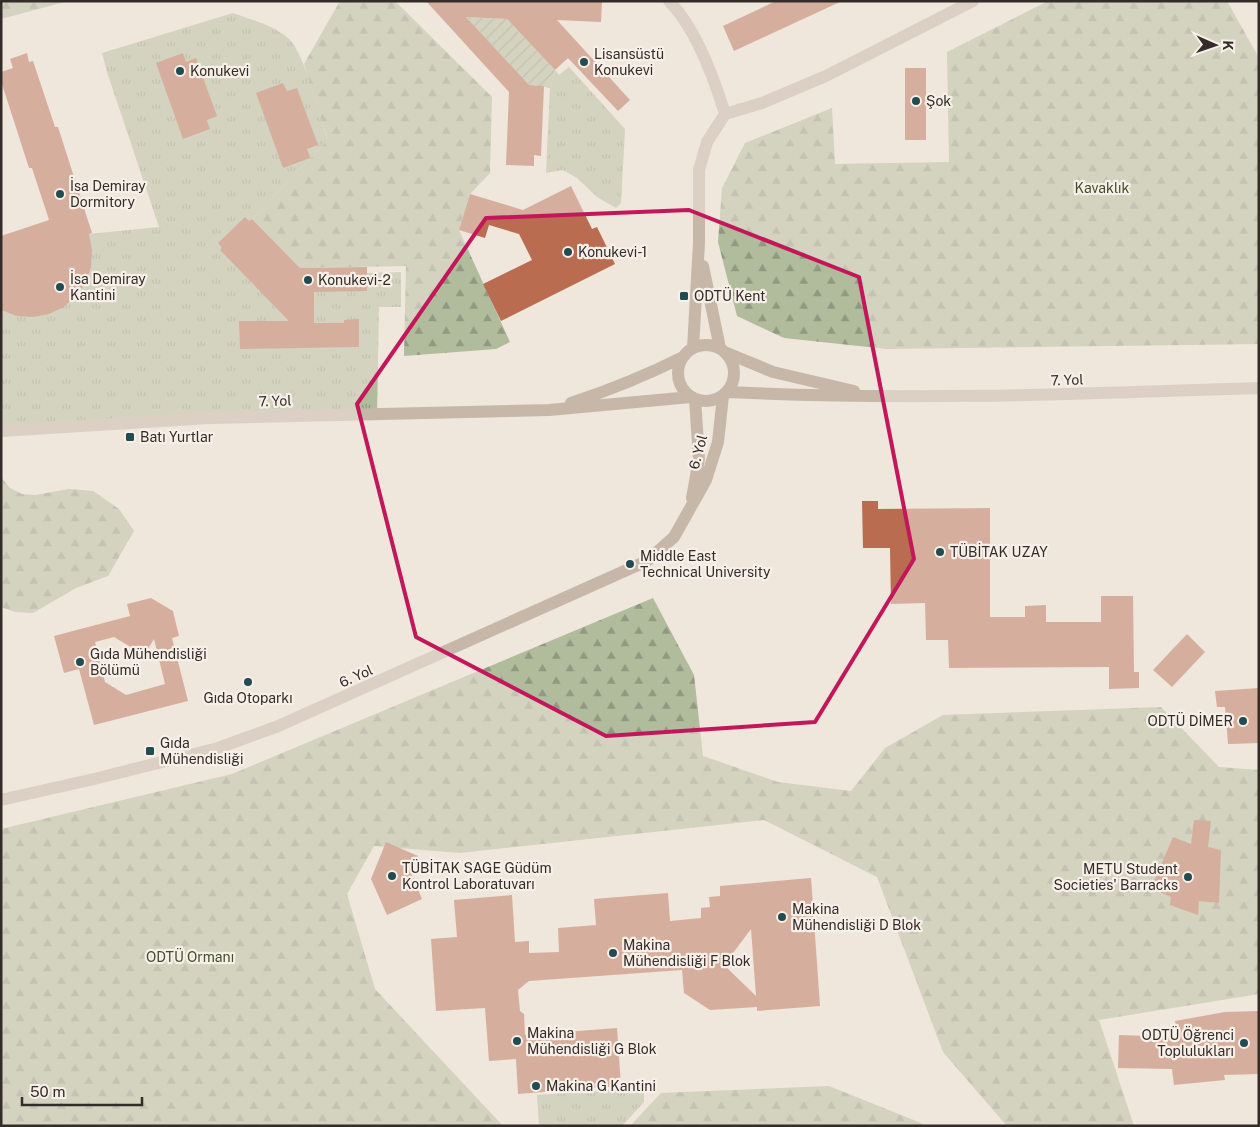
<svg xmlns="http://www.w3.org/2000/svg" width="1260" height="1127" viewBox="0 0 1260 1127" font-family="'Public Sans',sans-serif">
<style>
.grass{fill:url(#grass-tufts)}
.forest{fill:url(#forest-firs)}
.garden{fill:url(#garden-furrows)}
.building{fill:#b96c50;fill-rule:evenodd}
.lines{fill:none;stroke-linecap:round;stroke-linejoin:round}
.minor{stroke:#c6b7a9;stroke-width:12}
.marked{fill:none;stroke:#c2185b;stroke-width:4;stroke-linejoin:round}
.poi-dot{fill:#224c51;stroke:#f7f0e8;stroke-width:2}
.labels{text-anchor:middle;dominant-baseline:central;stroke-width:4.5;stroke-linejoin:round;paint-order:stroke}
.poi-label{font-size:14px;fill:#342c28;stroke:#f7f0e8;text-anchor:start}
.park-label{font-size:14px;fill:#424f2e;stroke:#f7f0e8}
.street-label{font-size:14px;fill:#342c28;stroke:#f7f0e8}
</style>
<defs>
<pattern id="grass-tufts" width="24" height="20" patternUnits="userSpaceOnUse" patternTransform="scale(1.25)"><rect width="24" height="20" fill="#b1bc9d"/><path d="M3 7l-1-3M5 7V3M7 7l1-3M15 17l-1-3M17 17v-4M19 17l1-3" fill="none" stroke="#919980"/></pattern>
<pattern id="forest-firs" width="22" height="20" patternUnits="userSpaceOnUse" patternTransform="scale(1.25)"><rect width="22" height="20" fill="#b1bc9d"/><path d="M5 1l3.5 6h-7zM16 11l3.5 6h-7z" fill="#919980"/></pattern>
<pattern id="garden-furrows" width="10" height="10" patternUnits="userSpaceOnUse" patternTransform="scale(1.25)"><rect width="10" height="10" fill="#b1bc9d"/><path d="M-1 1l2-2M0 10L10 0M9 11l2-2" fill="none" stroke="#919980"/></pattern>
</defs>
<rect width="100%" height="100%" fill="#efe6dc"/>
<path class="grass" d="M 233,13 C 252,20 274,25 289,39 C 305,54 320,117 328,140 L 252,219 L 297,275 L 401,272 L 401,307 L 379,307 L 377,413 L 1,431 L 1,310 C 58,331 99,292 89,234 L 159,227 L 107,72 L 102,53 Z
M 569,67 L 625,129 L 621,203 L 616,208 L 597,197 L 577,178 L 563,170 L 546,173 L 550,88 L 555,70 L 559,75 Z
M 644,1088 L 644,1102 L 622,1126 L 539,1126 L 537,1095 Z"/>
<path class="forest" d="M 1,1 L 68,1 L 1,19 Z
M 340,1 L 395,1 L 492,97 L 490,173 L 470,194 L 459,230 L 510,342 L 496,349 L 404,356 L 406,266 L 300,268 L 252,219 L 328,140 L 304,64 Z
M 1048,1 L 1227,1 L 1259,58 L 1259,344 L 887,349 L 784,338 L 737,316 L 718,242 L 722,188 L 745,143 L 832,108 L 835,164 L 949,162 L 947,52 Z
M 1,477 L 10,488 L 22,494 L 35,495 L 69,489 L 93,491 L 119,509 L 134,531 L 108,576 L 76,588 L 33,613 L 15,612 L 1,607 Z
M 653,598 L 694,675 L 703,756 L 778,782 L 851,791 L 885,748 L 943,715 L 1161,707 L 1219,767 L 1259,770 L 1259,994 L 1099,1020 L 1134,1126 L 1007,1126 L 943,1052 L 877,877 L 764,820 L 460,853 L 374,846 L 347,894 L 375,989 L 503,1126 L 1,1126 L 1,829 L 232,774 Z
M 829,1086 L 921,1123 L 925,1126 L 630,1126 L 661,1093 Z"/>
<path class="garden" d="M 466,17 L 509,19 L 508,20 L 555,70 L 550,88 L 534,85 L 528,87 L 528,84 Z"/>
<path class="building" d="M 426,1 L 602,1 L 601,22 L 557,20 L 630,100 L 618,111 L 568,58 L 555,70 L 507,19 L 466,17 L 529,85 L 544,86 L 541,156 L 534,155 L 534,166 L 506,165 L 509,92 Z
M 776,1 L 842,1 L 734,51 L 723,26 Z
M 27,53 L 29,62 L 33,61 L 55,127 L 58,127 L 92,233 L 89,234 L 92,250 L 91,267 L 86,282 L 76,296 L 64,307 L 49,314 L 33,317 L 17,316 L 1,310 L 1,236 L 49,220 L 32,168 L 29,168 L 1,81 L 1,72 L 13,68 L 10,59 Z
M 183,53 L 186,62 L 196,58 L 217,116 L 207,120 L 210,129 L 183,139 L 156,63 Z
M 905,68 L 926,68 L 926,140 L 905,140 Z
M 283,83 L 287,91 L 297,88 L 318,145 L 307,149 L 310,158 L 283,168 L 256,93 Z
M 571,186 L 592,229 L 597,227 L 615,264 L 501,321 L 483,284 L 532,260 L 519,234 L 489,225 L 485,238 L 459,230 L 470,194 L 523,210 Z
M 245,217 L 249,221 L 252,219 L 300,268 L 367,267 L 367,291 L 314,292 L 314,323 L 344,323 L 344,320 L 359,319 L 359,347 L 240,349 L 239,321 L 289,321 L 220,250 L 222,248 L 218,243 Z
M 862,501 L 878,501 L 878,509 L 990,508 L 990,617 L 1025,617 L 1025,606 L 1046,605 L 1046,622 L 1101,622 L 1101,596 L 1133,596 L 1134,672 L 1139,672 L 1139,688 L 1109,689 L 1109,667 L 949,668 L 948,640 L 926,640 L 925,603 L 891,604 L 890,548 L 863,548 Z
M 151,598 L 173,611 L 179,636 L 172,638 L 188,701 L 94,725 L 79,669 L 64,673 L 54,636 L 130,616 L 127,604 ZM 114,637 L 144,655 L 154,639 L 165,684 L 126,695 L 105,682 L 95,642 Z
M 1187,634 L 1205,652 L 1172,687 L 1153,670 Z
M 1259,688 L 1259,743 L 1228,744 L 1225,707 L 1217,707 L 1215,691 Z
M 1194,820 L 1211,821 L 1208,847 L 1221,850 L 1219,903 L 1199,901 L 1198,915 L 1170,905 L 1171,897 L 1151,888 L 1173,837 L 1191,844 Z
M 386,842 L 418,856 L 411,873 L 422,899 L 387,915 L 371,879 Z
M 811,878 L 820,1006 L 757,1011 L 757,1007 L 710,1010 L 684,993 L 682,970 L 529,981 L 518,990 L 520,1011 L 524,1014 L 525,1035 L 617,1028 L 621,1086 L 518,1094 L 516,1059 L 489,1061 L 485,1008 L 436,1011 L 431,939 L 457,937 L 454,900 L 512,895 L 515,942 L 529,941 L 529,953 L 559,952 L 558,928 L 596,925 L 594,899 L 668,893 L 670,921 L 701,918 L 701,908 L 710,907 L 709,897 L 720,896 L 720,886 ZM 751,929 L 756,996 L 724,965 Z
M 1259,1011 L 1259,1074 L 1224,1075 L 1225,1080 L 1174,1085 L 1172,1069 L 1118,1068 L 1119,1035 L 1178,1037 L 1175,1021 L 1225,1012 Z"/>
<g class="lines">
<path class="minor" d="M 669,1 C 696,28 714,78 725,114
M 703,266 L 720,348
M678 373a28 28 0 1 1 56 0a28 28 0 1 1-56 0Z
M 693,348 L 699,243 L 699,170 L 707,142 L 725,114 L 762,103 L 826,76 L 973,1
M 727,353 L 773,372 L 854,391
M 728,392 C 905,401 1082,394 1259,388
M 571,403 C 610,390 647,375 683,357
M 1,431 L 210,418 L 549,410 L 691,397
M 692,498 L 699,459 L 695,399
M 1,800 L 94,779 L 218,748 L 276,727 L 647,561 L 674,537 L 706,480 L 718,442 L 723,396"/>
</g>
<path d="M0 0H1260V1127H0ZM 689,210 L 859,277 L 914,559 L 815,722 L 606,736 L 416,637 L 357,404 L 486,218 Z" fill="#efe6dc" fill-opacity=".55" fill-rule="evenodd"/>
<path class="marked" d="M 689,210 L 859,277 L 914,559 L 815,722 L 606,736 L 416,637 L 357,404 L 486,218 Z"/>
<g class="poi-dot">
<circle cx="584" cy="62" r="5"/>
<circle cx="180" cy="71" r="5"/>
<circle cx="916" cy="101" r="5"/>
<circle cx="60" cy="194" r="5"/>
<circle cx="568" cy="252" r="5"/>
<circle cx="308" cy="280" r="5"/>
<circle cx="60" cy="287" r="5"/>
<rect x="679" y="291" width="10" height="10" rx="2.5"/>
<rect x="125" y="432" width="10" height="10" rx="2.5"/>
<circle cx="940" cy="552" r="5"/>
<circle cx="630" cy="564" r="5"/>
<circle cx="80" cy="662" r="5"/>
<circle cx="248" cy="682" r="5"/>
<circle cx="1243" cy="721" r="5"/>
<rect x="145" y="746" width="10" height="10" rx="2.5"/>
<circle cx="392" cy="876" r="5"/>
<circle cx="1188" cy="877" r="5"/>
<circle cx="782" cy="917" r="5"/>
<circle cx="613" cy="953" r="5"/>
<circle cx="517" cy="1041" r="5"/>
<circle cx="1244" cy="1043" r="5"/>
<circle cx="536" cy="1086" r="5"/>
</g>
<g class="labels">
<g class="poi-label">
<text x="594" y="54">Lisansüstü<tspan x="594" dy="16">Konukevi</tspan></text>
<text x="190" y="71">Konukevi</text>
<text x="926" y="101">Şok</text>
<text x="70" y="186">İsa Demiray<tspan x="70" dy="16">Dormitory</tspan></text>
<text x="578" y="252">Konukevi-1</text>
<text x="70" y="279">İsa Demiray<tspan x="70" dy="16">Kantini</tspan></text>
<text x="318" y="280">Konukevi-2</text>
<text x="694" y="296">ODTÜ Kent</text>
<text x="140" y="437">Batı Yurtlar</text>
<text x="950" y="552">TÜBİTAK UZAY</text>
<text x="640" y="556">Middle East<tspan x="640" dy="16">Technical University</tspan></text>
<text x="90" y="654">Gıda Mühendisliği<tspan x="90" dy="16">Bölümü</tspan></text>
<text x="248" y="698" text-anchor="middle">Gıda Otoparkı</text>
<text x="1233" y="721" text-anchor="end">ODTÜ DİMER</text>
<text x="160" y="743">Gıda<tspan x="160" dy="16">Mühendisliği</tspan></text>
<text x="402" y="868">TÜBİTAK SAGE Güdüm<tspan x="402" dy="16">Kontrol Laboratuvarı</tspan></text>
<text x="1178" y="869" text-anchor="end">METU Student<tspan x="1178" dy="16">Societies' Barracks</tspan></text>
<text x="792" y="909">Makina<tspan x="792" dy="16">Mühendisliği D Blok</tspan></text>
<text x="623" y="945">Makina<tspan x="623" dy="16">Mühendisliği F Blok</tspan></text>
<text x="527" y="1033">Makina<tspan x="527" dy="16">Mühendisliği G Blok</tspan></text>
<text x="1234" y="1035" text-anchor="end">ODTÜ Öğrenci<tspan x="1234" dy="16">Toplulukları</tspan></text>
<text x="546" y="1086">Makina G Kantini</text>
</g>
<g class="park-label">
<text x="1102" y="188">Kavaklık</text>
<text x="190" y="957">ODTÜ Ormanı</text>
</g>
<g class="street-label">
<text transform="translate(1067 380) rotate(-2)">7. Yol</text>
<text transform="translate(275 401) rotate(-2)">7. Yol</text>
<text transform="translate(698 452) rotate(-75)">6. Yol</text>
<text transform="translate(356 676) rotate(-24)">6. Yol</text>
</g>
</g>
<rect width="1260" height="1127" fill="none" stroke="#342c28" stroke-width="5"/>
<g transform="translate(1215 45) rotate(92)" stroke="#f7f0e8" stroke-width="4" paint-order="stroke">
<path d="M0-4L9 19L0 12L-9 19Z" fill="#342c28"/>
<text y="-8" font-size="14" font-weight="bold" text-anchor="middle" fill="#342c28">K</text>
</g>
<path d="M22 1097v8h120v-8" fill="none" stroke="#342c28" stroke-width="2.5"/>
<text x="30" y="1097" font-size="15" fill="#342c28" stroke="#f7f0e8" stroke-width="4" paint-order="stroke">50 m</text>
</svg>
